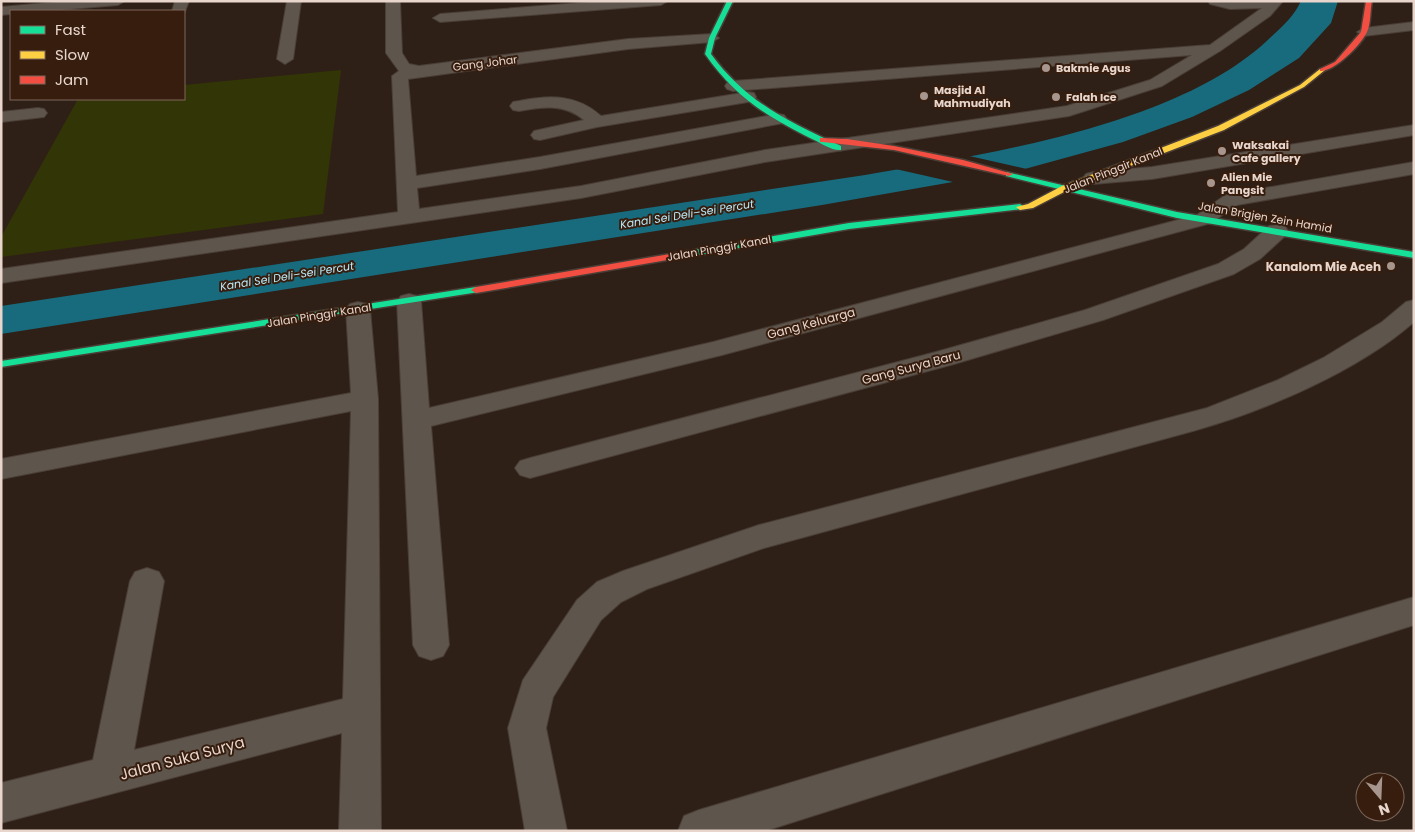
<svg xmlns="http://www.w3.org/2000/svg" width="1415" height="832" viewBox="0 0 1415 832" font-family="Poppins,sans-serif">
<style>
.green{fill:#323505}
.water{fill:#186b7d}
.pier{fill:#2e2017}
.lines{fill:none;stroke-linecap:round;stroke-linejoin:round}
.street-casing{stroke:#4a3e36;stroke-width:2}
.fast-casing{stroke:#4a3e36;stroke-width:3}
.slow-casing{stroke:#4a3e36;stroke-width:3}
.jam-casing{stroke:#4a3e36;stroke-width:3}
.street{fill:#5e554d;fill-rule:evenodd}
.fast{fill:#16e098;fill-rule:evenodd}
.slow{fill:#ffcf43;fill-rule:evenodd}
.jam{fill:#f24e42;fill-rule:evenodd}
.poi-dot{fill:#a7968d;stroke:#371d0e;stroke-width:2}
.labels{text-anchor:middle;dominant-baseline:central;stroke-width:4;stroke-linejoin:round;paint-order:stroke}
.far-street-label{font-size:11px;fill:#e8d6cd;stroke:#371d0e}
.far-poi-label{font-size:11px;font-weight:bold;fill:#e8d6cd;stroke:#371d0e;text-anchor:start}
.far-water-label{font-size:11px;font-style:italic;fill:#b9ebfa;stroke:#371d0e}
.poi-label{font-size:12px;font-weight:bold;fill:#e8d6cd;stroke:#371d0e;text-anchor:end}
.street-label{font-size:12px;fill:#e8d6cd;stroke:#371d0e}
.near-street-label{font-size:15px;fill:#e8d6cd;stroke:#371d0e}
</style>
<rect width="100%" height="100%" fill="#2e2017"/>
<path class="green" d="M 341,70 L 323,214 L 1,257 L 1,237 L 78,99 L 184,99 L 184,85 Z"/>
<path class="water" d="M 1301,1 L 1338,1 L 1331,23 L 1299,58 L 1249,90 L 1192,117 L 1123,142 L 1021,170 L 822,205 L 1,334 L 1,306 L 865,175 C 988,154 1182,125 1272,36 C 1284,25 1294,16 1301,1 Z"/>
<path class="pier" d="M 965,155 L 1031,170 L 962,184 L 891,168 Z"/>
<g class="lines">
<defs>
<path id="street" d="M 67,1 L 125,1 L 118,5 L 47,11 L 11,11 L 11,14 L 1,15 L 1,7 Z
M 175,1 L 189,1 L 184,14 L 184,11 L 172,11 Z
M 287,1 L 301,1 L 293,59 L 285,64 L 277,59 Z
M 386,1 L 400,1 L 402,53 L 409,64 L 419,66 L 628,39 L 712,34 L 719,38 L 712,42 L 628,49 L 408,79 L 416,176 L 540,157 L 778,114 L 784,115 L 787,119 L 784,123 L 778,124 L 540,169 L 417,188 L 419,209 L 581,186 L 765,150 L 1067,106 L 1150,80 L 1192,55 L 733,91 L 727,89 L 725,86 L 727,83 L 733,81 L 1210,45 L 1262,8 L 1230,9 L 1210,4 L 1208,1 L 1283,1 L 1270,16 L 1220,51 L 1162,86 L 1069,116 L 765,162 L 581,198 L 1,283 L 1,269 L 398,212 L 392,76 L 399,71 L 386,53 Z
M 604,1 L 668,1 L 661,5 L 440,22 L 433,18 L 440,14 Z
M 1414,22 L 1414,30 L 1364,36 L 1357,32 L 1364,28 Z
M 748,92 L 754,93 L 756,97 L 754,101 L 597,127 L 540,140 L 534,139 L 531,135 L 534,131 L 584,120 C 564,103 543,107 519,111 L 513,110 L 510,106 L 513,102 L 519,101 C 550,95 576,94 601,116 Z
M 38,108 L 44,109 L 47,113 L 44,117 L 1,122 L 1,112 Z
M 1414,125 L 1414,135 L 1152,179 L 1093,184 L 1086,182 L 1083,178 L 1086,174 L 1093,172 L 1152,167 Z
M 1414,162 L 1414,174 L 1237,205 L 1211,223 L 722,355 L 431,426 L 449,645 L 443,656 L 431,660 L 419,656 L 413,645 L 397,301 L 401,296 L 409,294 L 417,296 L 421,301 L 429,408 L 713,342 L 1197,215 L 1224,196 L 1231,194 Z
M 1277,225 L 1285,226 L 1288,231 L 1285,236 L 1260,259 L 1234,274 L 1103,320 L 954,364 L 530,478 L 520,475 L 515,468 L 520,461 L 530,458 L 936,352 L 1085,310 L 1218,264 L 1244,249 L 1269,226 Z
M 1414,300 L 1414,322 C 1358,371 1265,411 1193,431 L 764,548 L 647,589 L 621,602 L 601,620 L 553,697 L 546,728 L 567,831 L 525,831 L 508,728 L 523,680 L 577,600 L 597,582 L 623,571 L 759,525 L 1207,408 L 1278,380 L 1323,358 L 1382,322 L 1406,302 Z
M 358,302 L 366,304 L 370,309 L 378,399 L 381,831 L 339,831 L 342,733 L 1,823 L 1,783 L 93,760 L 130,581 L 135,572 L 147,568 L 159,572 L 164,581 L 134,750 L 343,699 L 351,411 L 1,479 L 1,459 L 351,393 L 346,309 L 350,304 Z
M 1414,597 L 1414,625 L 765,831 L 678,831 L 684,816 L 699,810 Z"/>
<path id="fast" d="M 727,1 L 733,1 L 715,38 L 711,54 C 746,102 789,122 841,146 L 841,150 C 832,151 821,143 812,139 C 766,116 735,97 705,54 L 709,38 Z
M 1006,172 L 1177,212 L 1414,252 L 1414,258 L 1177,218 L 1006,176 Z
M 1020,204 L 1024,207 L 1023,209 L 849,229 L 670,260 L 665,257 L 670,254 L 849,223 Z
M 476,287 L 479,288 L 479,292 L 1,367 L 1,361 Z"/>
<path id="slow" d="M 1320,69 L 1325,70 L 1304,87 L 1224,130 L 1068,190 L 1033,208 L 1020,210 L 1016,207 L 1028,204 L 1062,186 L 1218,126 L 1300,85 Z"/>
<path id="jam" d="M 1366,1 L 1372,1 C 1370,10 1371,24 1367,32 C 1361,45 1334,72 1320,71 L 1320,69 L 1335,62 L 1361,32 Z
M 820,138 L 847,139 L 894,146 L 963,160 L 1013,174 L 1009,176 L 894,150 L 823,142 L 820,142 Z
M 670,254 L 675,257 L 673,259 L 476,293 L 471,290 L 476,287 Z"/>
</defs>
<use href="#street" class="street-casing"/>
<use href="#fast" class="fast-casing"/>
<use href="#slow" class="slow-casing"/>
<use href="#jam" class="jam-casing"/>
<use href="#street" class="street"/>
<use href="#fast" class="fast"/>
<use href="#slow" class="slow"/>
<use href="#jam" class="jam"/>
</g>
<g class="poi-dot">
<circle cx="1046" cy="68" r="5"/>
<circle cx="924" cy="96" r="5"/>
<circle cx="1056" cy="97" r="5"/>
<circle cx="1222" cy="151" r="5"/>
<circle cx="1211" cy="183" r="5"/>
<circle cx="1391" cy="266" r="5"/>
</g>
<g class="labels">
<g class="far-street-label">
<text transform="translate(485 63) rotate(-7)">Gang Johar</text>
<text transform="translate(1113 170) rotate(-22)">Jalan Pinggir Kanal</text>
<text transform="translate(1265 217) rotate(10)">Jalan Brigjen Zein Hamid</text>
<text transform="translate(719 248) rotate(-10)">Jalan Pinggir Kanal</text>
<text transform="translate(319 315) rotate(-9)">Jalan Pinggir Kanal</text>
</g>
<g class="far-poi-label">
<text x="1056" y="68">Bakmie Agus</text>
<text x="934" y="90">Masjid Al<tspan x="934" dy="13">Mahmudiyah</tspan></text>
<text x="1066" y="97">Falah Ice</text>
<text x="1232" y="145">Waksakai<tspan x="1232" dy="13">Cafe gallery</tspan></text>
<text x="1221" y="177">Alien Mie<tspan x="1221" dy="13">Pangsit</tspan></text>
</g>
<g class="far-water-label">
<text transform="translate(687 214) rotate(-9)">Kanal Sei Deli–Sei Percut</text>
<text transform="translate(287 276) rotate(-9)">Kanal Sei Deli–Sei Percut</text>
</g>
<g class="poi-label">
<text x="1381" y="266">Kanalom Mie Aceh</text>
</g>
<g class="street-label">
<text transform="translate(811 323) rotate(-15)">Gang Keluarga</text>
<text transform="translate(911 367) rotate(-15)">Gang Surya Baru</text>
</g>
<g class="near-street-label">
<text transform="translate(182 758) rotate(-15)">Jalan Suka Surya</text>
</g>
</g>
<rect width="1415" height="832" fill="none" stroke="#e8d6cd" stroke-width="5"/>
<rect x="10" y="10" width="175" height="90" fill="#371d0e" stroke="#7e675a"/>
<rect x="20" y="26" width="25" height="8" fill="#16e098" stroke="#7e675a"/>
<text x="55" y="35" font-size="15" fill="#e8d6cd">Fast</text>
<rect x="20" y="51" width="25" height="8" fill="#ffcf43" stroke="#7e675a"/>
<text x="55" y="60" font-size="15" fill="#e8d6cd">Slow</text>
<rect x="20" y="76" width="25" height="8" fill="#f24e42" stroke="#7e675a"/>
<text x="55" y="85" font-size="15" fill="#e8d6cd">Jam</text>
<g transform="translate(1380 797) rotate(161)"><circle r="24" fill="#371d0e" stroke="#7e675a"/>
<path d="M0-4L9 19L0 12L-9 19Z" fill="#a7968d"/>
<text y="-8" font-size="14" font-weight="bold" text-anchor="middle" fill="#e8d6cd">N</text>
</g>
</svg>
